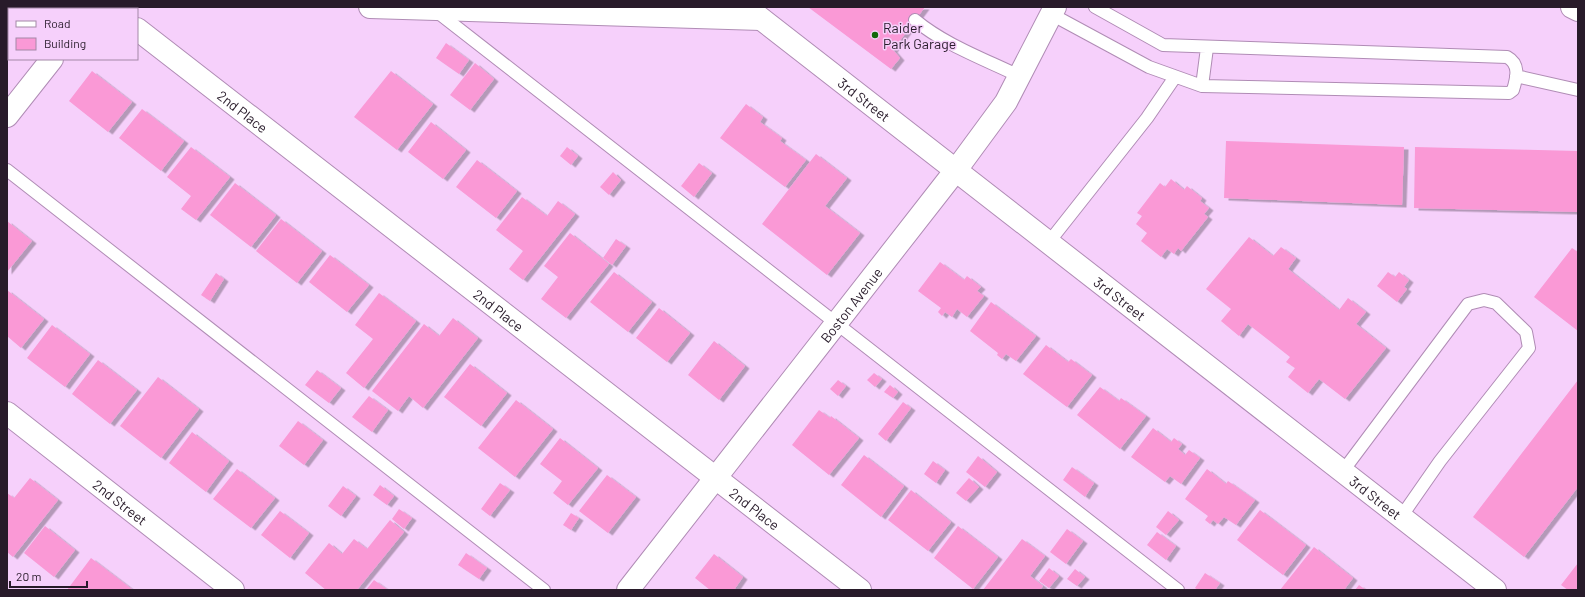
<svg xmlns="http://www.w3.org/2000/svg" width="1585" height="597" viewBox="0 0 1585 597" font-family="Barlow,sans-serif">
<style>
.building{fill:#fa99d6;filter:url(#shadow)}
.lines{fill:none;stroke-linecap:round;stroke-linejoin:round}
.service-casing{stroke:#b08cb5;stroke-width:14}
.minor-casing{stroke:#b08cb5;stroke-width:24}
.primary-casing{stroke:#b08cb5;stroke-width:24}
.service{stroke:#fff;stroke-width:12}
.minor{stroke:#fff;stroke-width:22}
.primary{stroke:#fff;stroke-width:22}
.poi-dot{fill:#12680c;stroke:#f6d0fb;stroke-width:1.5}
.labels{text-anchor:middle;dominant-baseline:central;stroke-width:3;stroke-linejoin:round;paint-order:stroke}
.poi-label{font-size:14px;fill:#281b2a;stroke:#f6d0fb;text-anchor:start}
.street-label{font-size:14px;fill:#281b2a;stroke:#f6d0fb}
</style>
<defs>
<filter id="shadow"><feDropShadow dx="4.5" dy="2.5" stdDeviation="0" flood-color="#0004"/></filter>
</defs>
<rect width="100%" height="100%" fill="#f6d0fb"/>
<path class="building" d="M 808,7 L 925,7 L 893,50 L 900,58 L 891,69 Z
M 446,43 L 469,60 L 459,74 L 436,58 Z
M 475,63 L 494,79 L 470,110 L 450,95 Z
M 92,71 L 132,102 L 108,132 L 69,101 Z
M 391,71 L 433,104 L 397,150 L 354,117 Z
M 746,104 L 763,117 L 760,122 L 782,138 L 780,141 L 806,160 L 785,187 L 720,138 Z
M 142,109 L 184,141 L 161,171 L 119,138 Z
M 431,122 L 466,150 L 443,179 L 408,152 Z
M 1226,141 L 1404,147 L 1402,205 L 1224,198 Z
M 191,147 L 230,177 L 196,220 L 181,209 L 191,196 L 167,177 Z
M 567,147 L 578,156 L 571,165 L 560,156 Z
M 1415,147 L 1578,151 L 1578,212 L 1414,208 Z
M 816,154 L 847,178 L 825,206 L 860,233 L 827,275 L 762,224 Z
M 477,160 L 517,191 L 496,218 L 456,187 Z
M 699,163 L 712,173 L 694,197 L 681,186 Z
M 613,172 L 621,180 L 609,195 L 600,187 Z
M 1171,179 L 1184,190 L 1187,186 L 1202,198 L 1200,201 L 1209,208 L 1204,214 L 1208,217 L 1181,251 L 1178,248 L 1174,254 L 1167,249 L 1161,257 L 1141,241 L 1147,233 L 1136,224 L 1142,216 L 1137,213 L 1160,183 L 1165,187 Z
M 235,183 L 276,215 L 251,247 L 210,215 Z
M 522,197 L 547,216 L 558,201 L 575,214 L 523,280 L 509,269 L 523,251 L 496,230 Z
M 281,219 L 322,251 L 297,283 L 256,251 Z
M 7,221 L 32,241 L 7,272 Z
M 570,233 L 609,264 L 566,318 L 541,299 L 558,277 L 544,266 Z
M 1249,237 L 1273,256 L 1281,247 L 1296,258 L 1288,269 L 1339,310 L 1348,298 L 1366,312 L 1356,324 L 1386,348 L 1345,399 L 1319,379 L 1308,393 L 1288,377 L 1295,368 L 1286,362 L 1290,357 L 1248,324 L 1239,336 L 1221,321 L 1231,309 L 1206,289 Z
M 616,239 L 626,246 L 612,265 L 603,258 Z
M 1572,248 L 1578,252 L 1578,331 L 1534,297 Z
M 330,255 L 369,285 L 347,312 L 309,282 Z
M 940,262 L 964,280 L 967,276 L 981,287 L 977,291 L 984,296 L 967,317 L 957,309 L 952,317 L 945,312 L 942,316 L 938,312 L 941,308 L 918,291 Z
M 614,272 L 652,302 L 628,332 L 590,302 Z
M 1388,272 L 1395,277 L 1399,272 L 1409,280 L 1404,287 L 1407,289 L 1397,302 L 1377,286 Z
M 216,273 L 224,279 L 210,301 L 201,295 Z
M 7,290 L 44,319 L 21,348 L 7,336 Z
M 379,293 L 416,321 L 364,388 L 346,373 L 373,339 L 355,325 Z
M 991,302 L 1036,336 L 1016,361 L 1006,354 L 1002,359 L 997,355 L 998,353 L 970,331 Z
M 659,308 L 690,333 L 667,362 L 636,338 Z
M 453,318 L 478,338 L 423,408 L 409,396 L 398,411 L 372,391 L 424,324 L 439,336 Z
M 52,325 L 90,354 L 65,387 L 27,358 Z
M 714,341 L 745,366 L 719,400 L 688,375 Z
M 1046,345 L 1068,362 L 1071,359 L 1092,375 L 1067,407 L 1023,374 Z
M 98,360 L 137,390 L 110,424 L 72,394 Z
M 470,364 L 507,393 L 481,426 L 444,397 Z
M 317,370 L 341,388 L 329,403 L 305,385 Z
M 874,373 L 882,379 L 875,387 L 867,380 Z
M 158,377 L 199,409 L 161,458 L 120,426 Z
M 838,380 L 846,386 L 838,396 L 830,389 Z
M 1578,380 L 1578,487 L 1524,557 L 1473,517 Z
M 890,385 L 898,392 L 893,398 L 884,392 Z
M 1100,387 L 1119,401 L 1121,398 L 1146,416 L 1120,449 L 1077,415 Z
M 369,396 L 388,410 L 372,432 L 352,417 Z
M 516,400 L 553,429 L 515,477 L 478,448 Z
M 903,402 L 911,408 L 886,441 L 878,434 Z
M 819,410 L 830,418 L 831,416 L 859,438 L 829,475 L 792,445 Z
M 298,421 L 323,440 L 304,465 L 279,446 Z
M 1153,428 L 1171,442 L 1174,438 L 1182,444 L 1178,449 L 1185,455 L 1189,450 L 1200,458 L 1181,484 L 1170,476 L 1165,482 L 1131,457 Z
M 192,432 L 229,461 L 206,492 L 169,463 Z
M 560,438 L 598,468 L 568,505 L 553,493 L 562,481 L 540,464 Z
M 864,455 L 904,486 L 881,517 L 841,485 Z
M 978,456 L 997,472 L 985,487 L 966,472 Z
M 933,461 L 945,470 L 936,483 L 924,474 Z
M 1072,467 L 1094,483 L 1085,497 L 1063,480 Z
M 237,469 L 275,498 L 251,528 L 213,499 Z
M 1207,469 L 1226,484 L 1228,481 L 1255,500 L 1236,525 L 1224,517 L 1218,524 L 1213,520 L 1210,524 L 1205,520 L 1208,516 L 1185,499 Z
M 607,475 L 636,497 L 608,533 L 579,511 Z
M 30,478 L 58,500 L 13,557 L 7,552 L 7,493 L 14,498 Z
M 969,478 L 979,487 L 966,501 L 956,493 Z
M 500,483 L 510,490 L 490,516 L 481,509 Z
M 380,485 L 394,496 L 387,505 L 373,495 Z
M 343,486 L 356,496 L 341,516 L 328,506 Z
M 911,490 L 951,522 L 928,551 L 888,520 Z
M 399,509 L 412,518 L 404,529 L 392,519 Z
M 1260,510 L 1306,545 L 1283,575 L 1237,540 Z
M 280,511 L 309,533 L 290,558 L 261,535 Z
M 1168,511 L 1179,520 L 1166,535 L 1156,527 Z
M 571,513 L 579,518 L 571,530 L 563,525 Z
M 390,520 L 404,532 L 357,590 L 326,590 L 305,573 L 329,543 L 342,554 L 354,539 L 367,549 Z
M 45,526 L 75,550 L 54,577 L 24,553 Z
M 958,526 L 998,557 L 973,589 L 934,558 Z
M 1067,529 L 1083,541 L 1066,564 L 1050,552 Z
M 1157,532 L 1176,546 L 1166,560 L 1147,545 Z
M 1022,539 L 1045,556 L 1030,576 L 1043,586 L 1040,590 L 983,590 Z
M 1314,547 L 1353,578 L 1344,590 L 1280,590 Z
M 466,553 L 487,568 L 479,579 L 458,565 Z
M 714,554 L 743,577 L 734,590 L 710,590 L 695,578 Z
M 91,558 L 133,590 L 67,590 Z
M 1578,563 L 1578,590 L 1568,590 L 1561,585 Z
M 1049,568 L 1059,576 L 1049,588 L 1039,581 Z
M 1075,569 L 1085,577 L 1077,586 L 1067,579 Z
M 1205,573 L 1220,583 L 1215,590 L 1198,590 L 1195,588 Z
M 374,580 L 388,590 L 366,590 Z
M 1359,585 L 1366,590 L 1355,590 Z"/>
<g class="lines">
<defs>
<path id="service" d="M 436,11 L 1178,590
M 1051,14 L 1149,67 L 1202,86 L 1509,93 L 1513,90 C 1517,77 1520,64 1507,57 L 1163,45 L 1095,7
M 915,20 C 945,45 984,59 1019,76
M 1516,76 L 1578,90
M 1202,86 L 1207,48
M 7,170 L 544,590
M 1049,242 L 1147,118 L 1175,77
M 1343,471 L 1468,304 L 1484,300 L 1496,303 L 1526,332 L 1529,348 L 1440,461 L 1401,517"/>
<g id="minor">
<path d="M 108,7 L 111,9"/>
<path d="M 370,7 L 761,19"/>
<path id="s1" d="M 746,7 L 1495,590"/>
<path d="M 91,9 L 93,7"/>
<path id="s2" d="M 137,29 L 860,590"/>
<path d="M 7,116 L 52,59"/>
<path id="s3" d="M 7,413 L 233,590"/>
<path id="s4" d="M 628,590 L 956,170 L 1006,102 L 1055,7"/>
</g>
<path id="primary" d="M 1572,7 L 1578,10"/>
</defs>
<use href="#service" class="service-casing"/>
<use href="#minor" class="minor-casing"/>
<use href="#primary" class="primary-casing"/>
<use href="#service" class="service"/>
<use href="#minor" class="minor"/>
<use href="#primary" class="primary"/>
</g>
<circle class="poi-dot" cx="875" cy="35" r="4"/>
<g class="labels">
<g class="poi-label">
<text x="883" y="27">Raider<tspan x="883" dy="16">Park Garage</tspan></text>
</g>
<g class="street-label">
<text stroke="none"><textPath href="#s1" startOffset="150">3rd Street</textPath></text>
<text stroke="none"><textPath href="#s2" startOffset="134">2nd Place</textPath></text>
<text stroke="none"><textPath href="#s1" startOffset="474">3rd Street</textPath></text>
<text stroke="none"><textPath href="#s4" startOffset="362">Boston Avenue</textPath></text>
<text stroke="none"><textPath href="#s2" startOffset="458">2nd Place</textPath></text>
<text stroke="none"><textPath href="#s1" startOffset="798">3rd Street</textPath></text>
<text stroke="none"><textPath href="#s3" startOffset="144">2nd Street</textPath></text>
<text stroke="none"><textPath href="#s2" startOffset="782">2nd Place</textPath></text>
</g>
</g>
<rect width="1585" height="597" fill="none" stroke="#281b2a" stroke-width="16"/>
<rect x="8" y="8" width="130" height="52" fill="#f6d0fb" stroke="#a488a7"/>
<rect x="16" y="21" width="20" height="6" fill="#ffffff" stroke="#a488a7"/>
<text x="44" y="28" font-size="12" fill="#281b2a">Road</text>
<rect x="16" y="38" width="20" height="12" fill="#fa99d6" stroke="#a488a7"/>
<text x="44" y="48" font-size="12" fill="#281b2a">Building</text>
<path d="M10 581v6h77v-6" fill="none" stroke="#281b2a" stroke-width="2"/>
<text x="16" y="581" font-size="12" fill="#281b2a" stroke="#f6d0fb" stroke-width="3" paint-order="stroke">20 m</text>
</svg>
